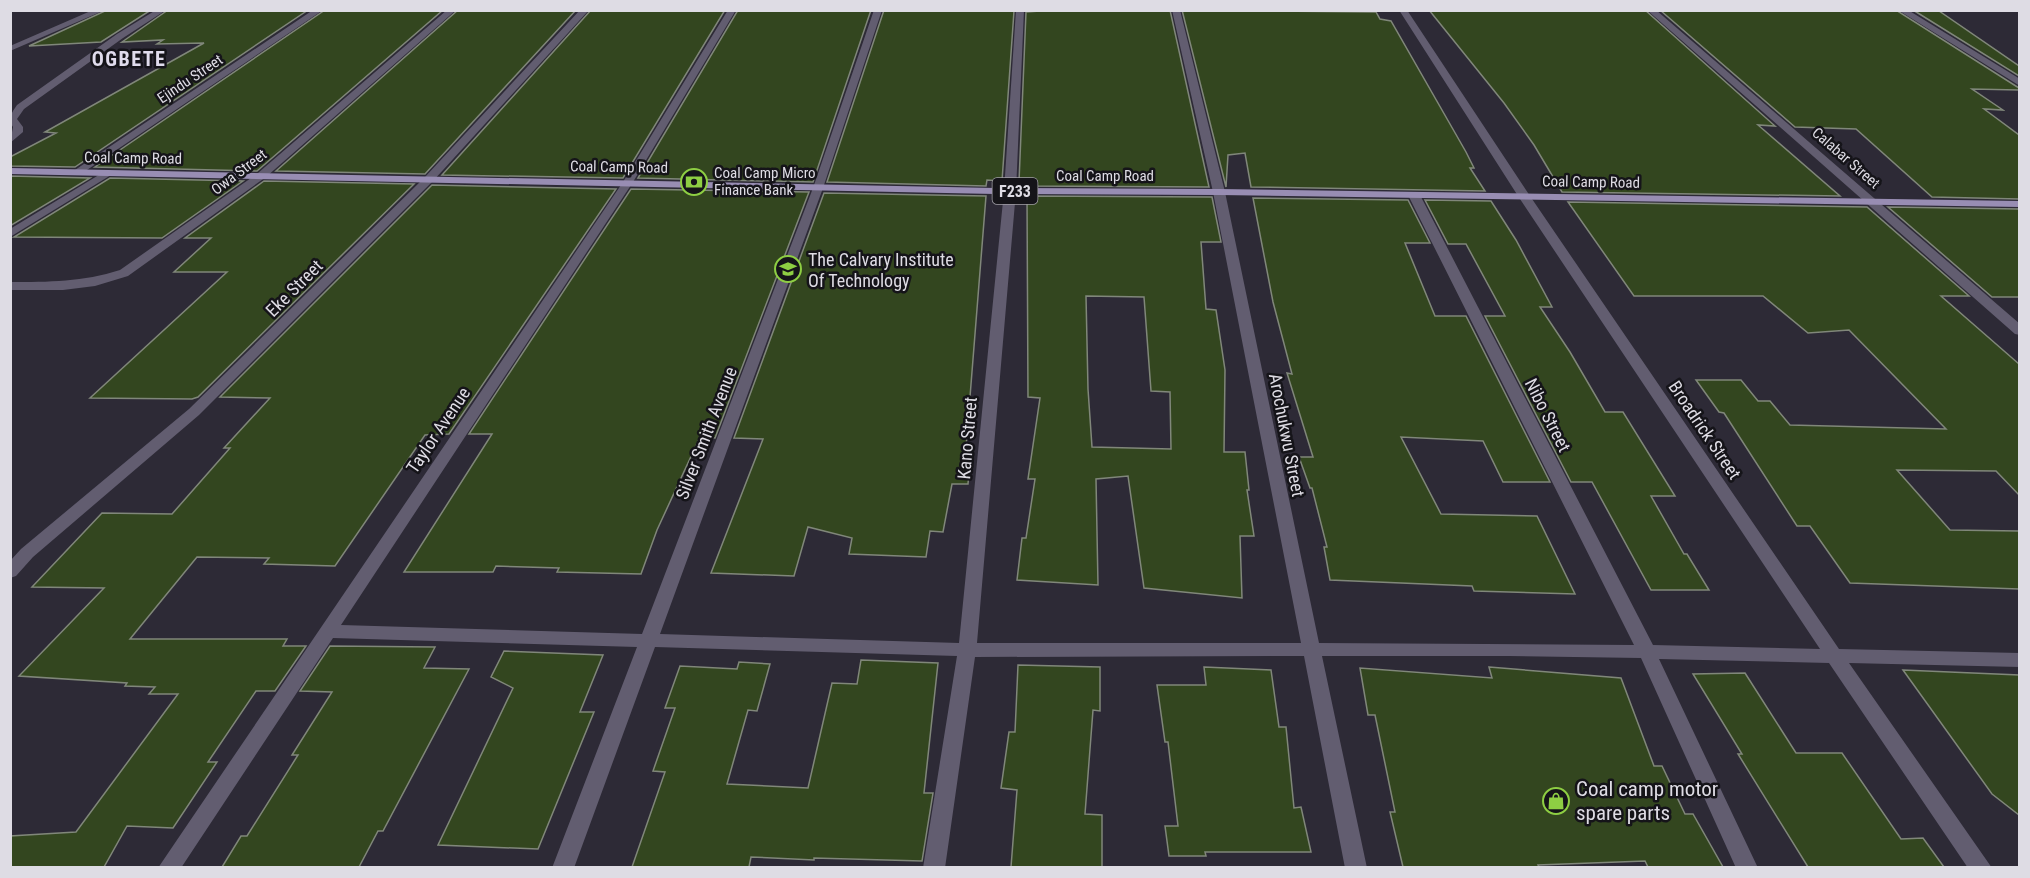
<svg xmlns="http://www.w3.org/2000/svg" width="2030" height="878" viewBox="0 0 2030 878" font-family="'Roboto Condensed',sans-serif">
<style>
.building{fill:#33461f;stroke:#80877a;stroke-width:1.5;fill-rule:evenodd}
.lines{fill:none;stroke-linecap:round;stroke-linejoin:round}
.lane{fill:#625d70;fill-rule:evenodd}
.street{fill:#625d70;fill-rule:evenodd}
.primary{fill:#988db3;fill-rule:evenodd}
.labels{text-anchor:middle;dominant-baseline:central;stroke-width:5;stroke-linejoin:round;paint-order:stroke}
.far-street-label{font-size:15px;fill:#dedce4;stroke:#151419}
.far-poi-label{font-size:15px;fill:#dedce4;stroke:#151419;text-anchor:start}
.shield{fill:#151419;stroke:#a2a0a7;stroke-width:1.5}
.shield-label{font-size:16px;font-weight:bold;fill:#dedce4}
.poi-label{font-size:18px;fill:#dedce4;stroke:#151419;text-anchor:start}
.street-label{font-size:18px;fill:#dedce4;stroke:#151419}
.far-district-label{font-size:20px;font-weight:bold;letter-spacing:1.5px;fill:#e0dcec;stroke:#151419}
.near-poi-label{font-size:21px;fill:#dedce4;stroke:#151419;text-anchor:start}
</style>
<rect width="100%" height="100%" fill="#2d2a36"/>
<path class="building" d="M 107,10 L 151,10 L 101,42 L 29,46 Z
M 168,10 L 308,10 L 75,167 L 10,166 L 10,157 L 56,133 L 45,132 L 204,43 L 157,44 L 163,40 L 122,42 Z
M 325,10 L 443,10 L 257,171 L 95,167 Z
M 458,10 L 576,10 L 425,174 L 276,171 Z
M 591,10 L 725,10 L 623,178 L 442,175 Z
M 738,10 L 871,10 L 813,182 L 638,178 Z
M 884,10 L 1014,11 L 1002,181 L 987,180 L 986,186 L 827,182 Z
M 1054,10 L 1170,10 L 1209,187 L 1027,186 L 1027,182 L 1019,182 L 1026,12 Z
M 1182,10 L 1376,12 L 1380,19 L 1391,21 L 1466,152 L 1474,168 L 1470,168 L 1485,191 L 1251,187 L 1245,153 L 1228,155 L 1226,187 Z
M 1429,10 L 1645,10 L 1775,126 L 1758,125 L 1840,196 L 1562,192 L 1534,145 L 1504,103 Z
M 1660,10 L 1896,10 L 2019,88 L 2019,90 L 1972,89 L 2003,110 L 1984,109 L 2019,135 L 2019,199 L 1932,197 L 1856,129 L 1795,127 Z
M 1913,10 L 1939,11 L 2019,66 L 2019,76 Z
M 10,176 L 90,178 L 10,226 Z
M 110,178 L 243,181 L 162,238 L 14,237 Z
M 264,181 L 414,184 L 198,397 L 192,399 L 90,398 L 227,272 L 174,272 L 211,238 L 185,238 Z
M 432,185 L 616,189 L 449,434 L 425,435 L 335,566 L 264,564 L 269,558 L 197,557 L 130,639 L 287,639 L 283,646 L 306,646 L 275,691 L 256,691 L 208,762 L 217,762 L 173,828 L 127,826 L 104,867 L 10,867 L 10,836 L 76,832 L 178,694 L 149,694 L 155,687 L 125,686 L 127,683 L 19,676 L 104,588 L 32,587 L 102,513 L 172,514 L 230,448 L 224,448 L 270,398 L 220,397 Z
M 631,189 L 809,192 L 715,438 L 700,437 L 657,530 L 641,574 L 557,572 L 559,568 L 496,566 L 493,572 L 404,572 L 492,434 L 469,434 Z
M 824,193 L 986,196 L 966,447 L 971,447 L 968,484 L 952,484 L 943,532 L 930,531 L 926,557 L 849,554 L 852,538 L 808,527 L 794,576 L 711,573 L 763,439 L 734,438 Z
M 1027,196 L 1212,197 L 1221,242 L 1201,242 L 1206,309 L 1216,310 L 1225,370 L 1224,452 L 1245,452 L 1249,490 L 1247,490 L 1254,536 L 1240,536 L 1242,598 L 1144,588 L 1128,476 L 1096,479 L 1098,585 L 1017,580 L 1022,538 L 1026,538 L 1035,479 L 1028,479 L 1040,398 L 1028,397 ZM 1086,296 L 1144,297 L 1151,391 L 1170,392 L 1171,449 L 1092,447 L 1088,389 Z
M 1253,198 L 1408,200 L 1430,243 L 1405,243 L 1435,316 L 1466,316 L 1550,482 L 1503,482 L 1483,441 L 1401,437 L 1441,514 L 1537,516 L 1575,594 L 1474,591 L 1472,586 L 1330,580 L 1324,547 L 1327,547 L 1312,488 L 1310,488 L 1299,457 L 1313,457 L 1287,373 L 1292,374 L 1273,302 Z
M 1425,200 L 1491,201 L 1516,240 L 1552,307 L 1540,307 L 1570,352 L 1605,412 L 1623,412 L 1675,496 L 1651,496 L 1684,554 L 1687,554 L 1709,590 L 1651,590 L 1592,482 L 1571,482 L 1485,316 L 1505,316 L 1466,244 L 1448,244 Z
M 1568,202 L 1867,207 L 1969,296 L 1941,296 L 2019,364 L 2019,495 L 1996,471 L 1897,470 L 1950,530 L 2019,531 L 2019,589 L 1850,583 L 1810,526 L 1797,526 L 1724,413 L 1719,412 L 1696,380 L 1741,380 L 1758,401 L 1770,401 L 1790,425 L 1946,429 L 1849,330 L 1808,333 L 1763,296 L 1634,296 Z
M 1888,207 L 2019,209 L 2019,297 L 1992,297 Z
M 330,646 L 435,647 L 424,668 L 469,669 L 383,831 L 378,831 L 359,867 L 222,867 L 241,836 L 247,836 L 298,755 L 292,755 L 332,692 L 300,691 Z
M 504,651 L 603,655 L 580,712 L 594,712 L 538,849 L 438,845 L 513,688 L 491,677 Z
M 861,660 L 938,663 L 924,793 L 933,793 L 922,861 L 814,858 L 814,860 L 751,857 L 749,867 L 632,867 L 665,772 L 653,771 L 675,708 L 665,708 L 680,666 L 737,669 L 739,662 L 770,664 L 757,711 L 748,710 L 727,784 L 808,788 L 832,683 L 857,684 Z
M 1018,665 L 1100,667 L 1100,711 L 1093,710 L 1085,814 L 1102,815 L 1102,867 L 1011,867 L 1017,790 L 1001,788 L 1009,732 L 1015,732 Z
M 1204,667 L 1271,670 L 1279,727 L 1286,727 L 1294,808 L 1301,807 L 1311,852 L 1205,852 L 1206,856 L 1169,856 L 1165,826 L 1178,826 L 1168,742 L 1165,742 L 1157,685 L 1206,685 Z
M 1489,667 L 1621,678 L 1654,766 L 1662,766 L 1685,814 L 1693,814 L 1723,867 L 1648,867 L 1645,861 L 1538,865 L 1539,867 L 1403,867 L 1390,812 L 1395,812 L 1375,715 L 1368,715 L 1360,668 L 1492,678 Z
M 1903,670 L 2019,675 L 2019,815 L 1992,794 Z
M 1745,673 L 1796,753 L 1842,753 L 1901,839 L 1923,838 L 1944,867 L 1808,867 L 1738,754 L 1742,754 L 1693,674 Z"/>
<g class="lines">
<path class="lane" d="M 156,10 L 166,10 L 123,38 L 24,109 L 17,119 L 23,127 L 23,132 L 10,143 L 13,127 C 7,119 12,112 17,105 L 117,34 Z"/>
<path class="street" d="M 93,10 L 105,10 L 10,51 L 10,46 Z
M 313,10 L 323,10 L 81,174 L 73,174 L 72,172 Z
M 447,10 L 456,10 L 266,177 L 128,276 L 95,286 L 63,290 L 10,290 L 10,282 C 49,282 83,282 120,270 L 258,173 Z
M 580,10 L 589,10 L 433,181 L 199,415 L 33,557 L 16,576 L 10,578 L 10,561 L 21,549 L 189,409 L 425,177 Z
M 728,10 L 736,10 L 633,182 L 341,625 L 642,634 L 813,188 L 874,10 L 882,10 L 823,188 L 660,634 L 959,643 L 1004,191 L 1016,10 L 1024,10 L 1016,191 L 977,643 L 1301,643 L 1213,192 L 1172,10 L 1180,10 L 1225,192 L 1319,643 L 1634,645 L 1408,195 L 1414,192 L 1420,195 L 1653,645 L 1820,649 L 1518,196 L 1399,10 L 1407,10 L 1530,196 L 1839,649 L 2020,653 L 2020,667 L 1849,663 L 1992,868 L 1968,868 L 1829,663 L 1659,659 L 1758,868 L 1736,868 L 1641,658 L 1509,656 L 1322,656 L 1367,868 L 1345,868 L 1304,656 L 975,657 L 945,868 L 923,868 L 957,656 L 655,647 L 574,868 L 552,868 L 637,647 L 333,638 L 181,868 L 158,868 L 623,182 Z
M 1647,10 L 1656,10 L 2020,324 L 2020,335 L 2015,334 Z
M 1898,10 L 1908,10 L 2020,79 L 2020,86 Z
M 107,170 L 111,171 L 111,175 L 10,237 L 10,229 Z"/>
<path class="primary" d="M 10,168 L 995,188 L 1219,189 L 2020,201 L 2020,207 L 1219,195 L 995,194 L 10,174 Z"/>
</g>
<defs>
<symbol id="bank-ring" viewBox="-11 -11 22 22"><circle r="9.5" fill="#151419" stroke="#8ece43" stroke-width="1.5"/><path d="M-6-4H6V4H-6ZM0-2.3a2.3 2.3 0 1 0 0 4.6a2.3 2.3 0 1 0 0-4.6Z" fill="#8ece43"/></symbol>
<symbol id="school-ring" viewBox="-11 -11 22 22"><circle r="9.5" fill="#151419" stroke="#8ece43" stroke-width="1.5"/><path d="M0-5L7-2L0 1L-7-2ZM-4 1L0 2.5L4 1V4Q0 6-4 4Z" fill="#8ece43"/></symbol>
<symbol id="shop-ring" viewBox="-11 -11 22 22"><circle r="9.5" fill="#151419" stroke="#8ece43" stroke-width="1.5"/><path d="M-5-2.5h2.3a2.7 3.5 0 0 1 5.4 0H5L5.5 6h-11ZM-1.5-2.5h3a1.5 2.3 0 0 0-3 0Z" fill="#8ece43"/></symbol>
</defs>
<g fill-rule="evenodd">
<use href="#bank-ring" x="679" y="167" width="30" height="30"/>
<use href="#school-ring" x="773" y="254" width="30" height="30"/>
<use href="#shop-ring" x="1541" y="786" width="30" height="30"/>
</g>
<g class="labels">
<g class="far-street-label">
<text transform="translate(190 79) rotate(-34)">Ejindu Street</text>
<text transform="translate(133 158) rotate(1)">Coal Camp Road</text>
<text transform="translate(1846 158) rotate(41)">Calabar Street</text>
<text transform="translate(619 167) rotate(1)">Coal Camp Road</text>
<text transform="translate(239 172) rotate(-37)">Owa Street</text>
<text x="1105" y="176">Coal Camp Road</text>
<text transform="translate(1591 182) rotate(1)">Coal Camp Road</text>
</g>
<g class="far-poi-label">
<text x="714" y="173">Coal Camp Micro<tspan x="714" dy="17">Finance Bank</tspan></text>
</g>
<rect class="shield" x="992.5" y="178" width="45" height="26" rx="4.5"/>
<g class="shield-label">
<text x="1015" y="191">F233</text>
</g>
<g class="poi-label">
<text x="808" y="259">The Calvary Institute<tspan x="808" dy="21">Of Technology</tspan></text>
</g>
<g class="street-label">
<text transform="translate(294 288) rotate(-45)">Eke Street</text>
<text transform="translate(1548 415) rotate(63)">Nibo Street</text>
<text transform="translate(438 430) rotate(-56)">Taylor Avenue</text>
<text transform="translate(1705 430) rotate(56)">Broadrick Street</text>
<text transform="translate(706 433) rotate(-69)">Silver Smith Avenue</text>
<text transform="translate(1287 435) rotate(79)">Arochukwu Street</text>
<text transform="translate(967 438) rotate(-85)">Kano Street</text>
</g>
<g class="far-district-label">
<text x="129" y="59">OGBETE</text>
</g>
<g class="near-poi-label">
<text x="1576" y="789">Coal camp motor<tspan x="1576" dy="24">spare parts</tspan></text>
</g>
</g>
<rect width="2030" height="878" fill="none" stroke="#dedce4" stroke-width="24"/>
</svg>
